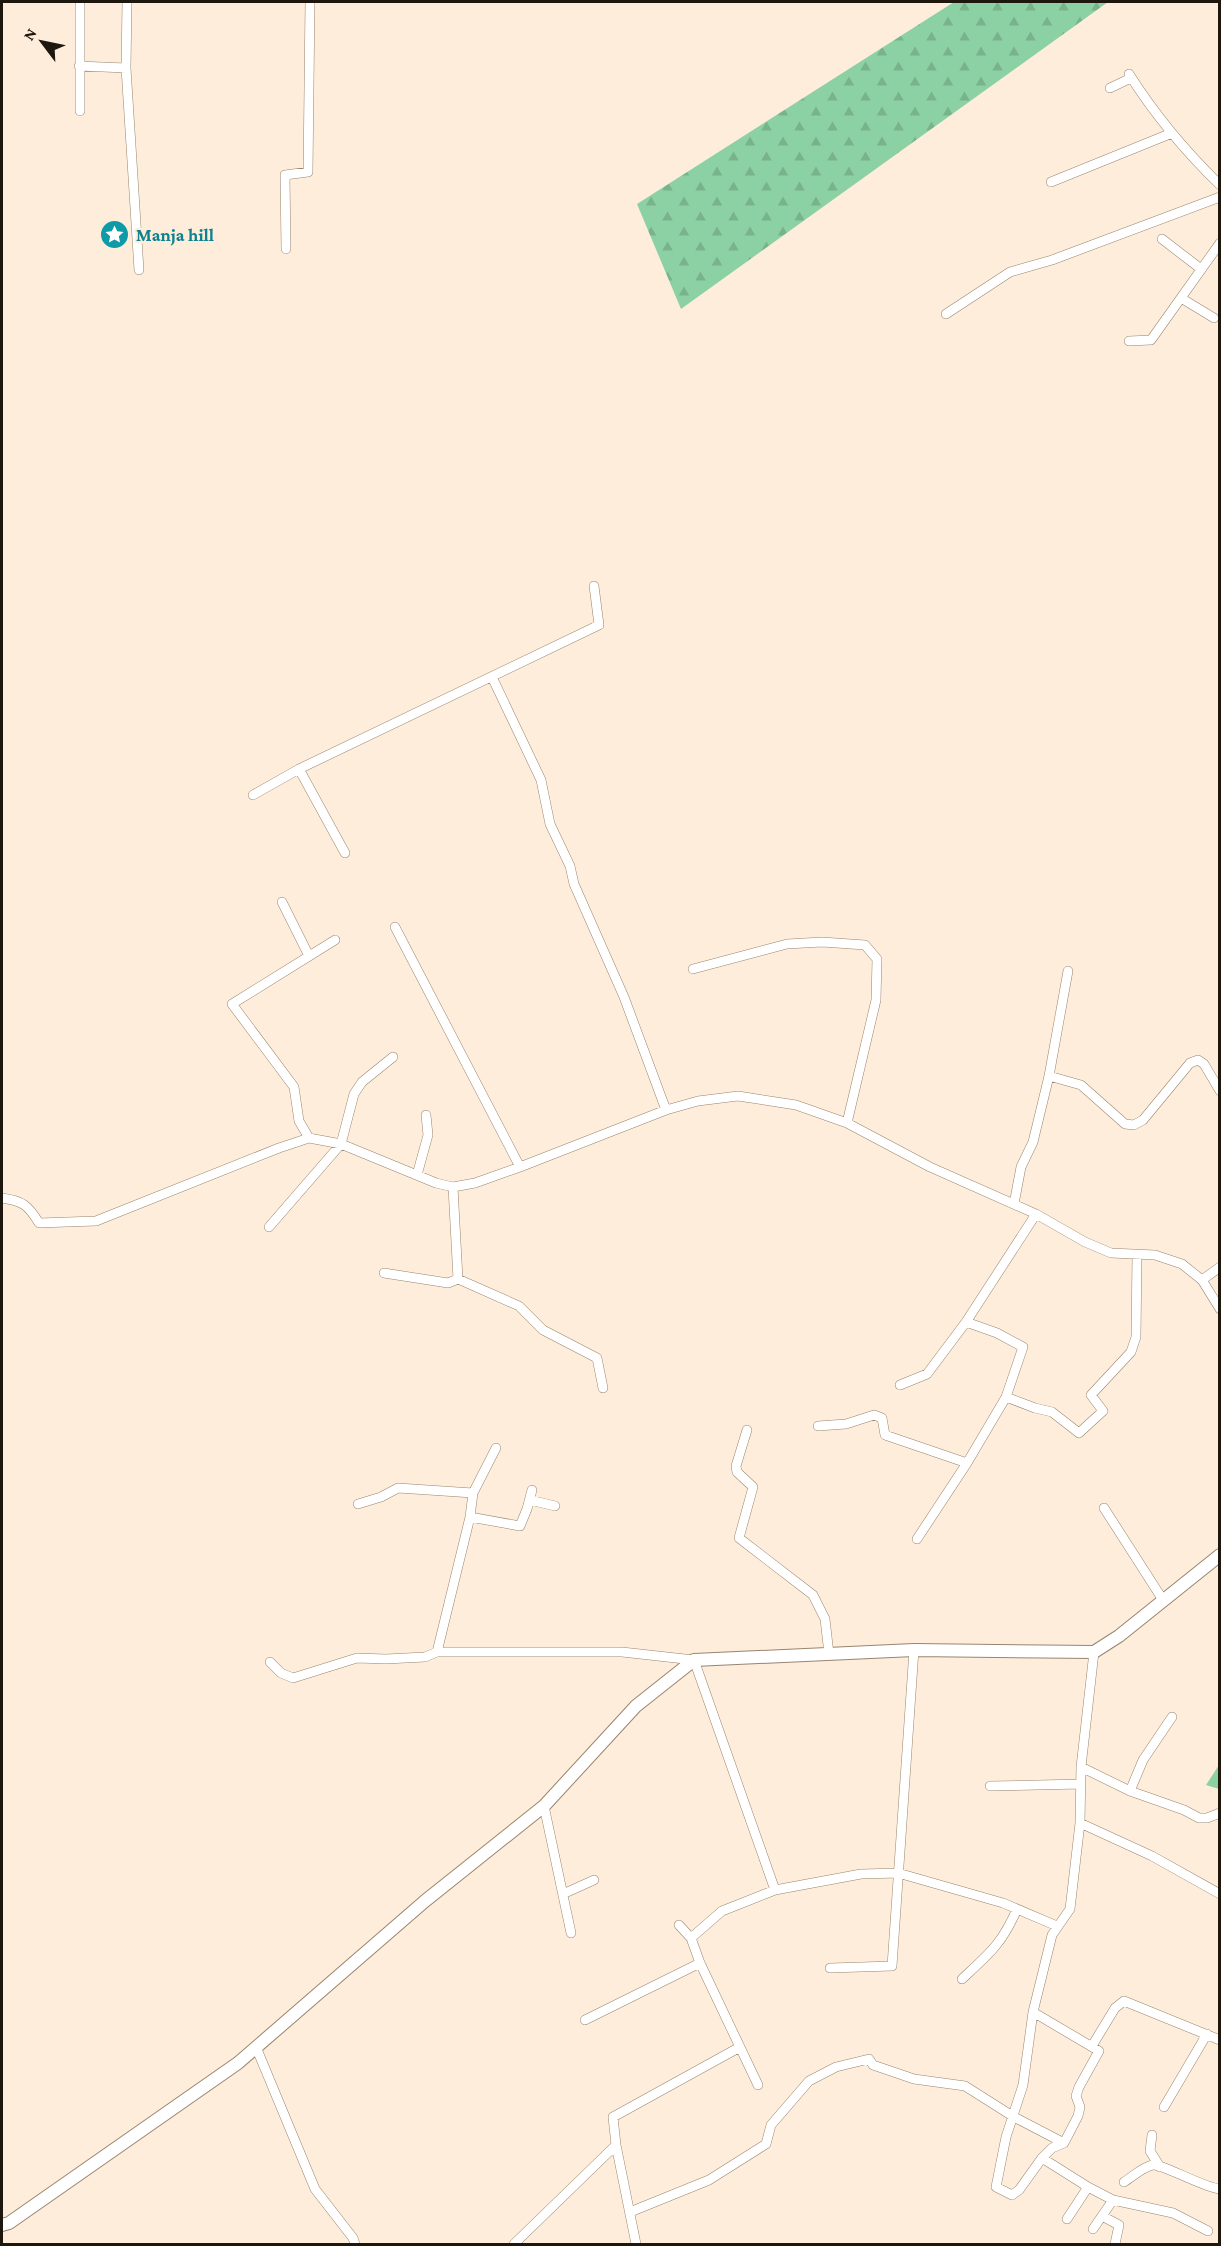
<svg xmlns="http://www.w3.org/2000/svg" width="1221" height="2246" viewBox="0 0 1221 2246" font-family="'Crimson Pro',serif">
<style>
.forest{fill:url(#forest-firs)}
.lines{fill:none;stroke-linecap:round;stroke-linejoin:round}
.minor-casing{stroke:#98856f;stroke-width:10}
.tertiary-casing{stroke:#98856f;stroke-width:14}
.minor{stroke:#fff;stroke-width:9}
.tertiary{stroke:#fff;stroke-width:12}
.labels{text-anchor:middle;dominant-baseline:central;stroke-width:4.5;stroke-linejoin:round;paint-order:stroke}
.culture-label{font-size:18px;font-weight:bold;fill:#0d838f;stroke:#feedda;text-anchor:start}
</style>
<defs>
<pattern id="forest-firs" width="22" height="20" patternUnits="userSpaceOnUse" patternTransform="scale(1.5)"><rect width="22" height="20" fill="#8bd1a4"/><path d="M5 1l3.5 6h-7zM16 11l3.5 6h-7z" fill="#78b38c"/></pattern>
</defs>
<rect width="100%" height="100%" fill="#feedda"/>
<path class="forest" d="M 954,2 L 1108,2 L 681,309 L 637,204 Z
M 1219,1765 L 1219,1789 L 1206,1785 Z"/>
<g class="lines">
<defs>
<path id="minor" d="M 127,2 L 126,68 L 139,270
M 79,66 L 126,68
M 1129,74 C 1155,115 1185,151 1220,185
M 1110,88 L 1131,78
M 80,111 L 80,2
M 1051,182 L 1172,133
M 1162,239 L 1201,269
M 286,249 L 285,175 L 308,172 L 310,2
M 1181,298 L 1214,318
M 946,314 L 1010,272 L 1052,260 L 1220,197
M 1129,341 L 1151,340 L 1220,243
M 492,677 L 541,780 L 550,824 L 570,866 L 574,884 L 624,997 L 666,1110
M 299,769 L 345,853
M 253,795 L 299,769 L 599,625 L 594,586
M 282,902 L 309,956
M 395,927 L 520,1167
M 693,969 L 787,944 L 822,942 L 865,945 L 877,959 L 876,1000 L 847,1123
M 1049,1076 L 1081,1085 L 1125,1124 L 1134,1125 L 1143,1120 L 1190,1063 L 1198,1060 L 1204,1064 L 1220,1091
M 309,1138 L 299,1121 L 294,1087 L 232,1004 L 335,940
M 417,1175 L 428,1135 L 426,1115
M 453,1187 L 458,1279
M 2,1198 C 23,1201 28,1205 39,1223 L 96,1221 L 279,1148 L 309,1138 L 341,1144 L 436,1183 L 453,1187 L 475,1183 L 520,1167 L 666,1110 L 698,1101 L 738,1096 L 796,1105 L 847,1123 L 930,1167 L 1036,1214 L 1085,1242 L 1111,1253 L 1155,1255 L 1182,1264 L 1202,1280
M 1014,1204 L 1021,1167 L 1033,1142 L 1049,1076 L 1068,971
M 269,1227 L 341,1144 L 354,1094 L 362,1082 L 393,1057
M 1220,1267 L 1202,1280 L 1220,1309
M 384,1273 L 448,1283 L 458,1279 L 519,1306 L 543,1330 L 597,1358 L 603,1388
M 900,1385 L 927,1374 L 966,1322 L 1036,1214
M 1006,1397 L 1035,1408 L 1052,1412 L 1079,1433 L 1103,1411 L 1091,1395 L 1131,1352 L 1136,1337 L 1137,1255
M 818,1426 L 846,1424 L 874,1415 L 882,1418 L 885,1435 L 967,1463
M 747,1430 L 736,1466 L 737,1472 L 753,1487 L 739,1538 L 813,1595 L 825,1619 L 829,1654
M 530,1500 L 555,1506
M 358,1504 L 381,1497 L 398,1488 L 473,1493
M 1104,1508 L 1163,1600
M 470,1517 L 520,1526 L 527,1509 L 532,1490
M 917,1539 L 967,1463 L 1006,1397 L 1023,1347 L 997,1333 L 966,1322
M 437,1652 L 470,1517 L 473,1493 L 496,1448
M 270,1662 L 281,1673 L 293,1678 L 357,1658 L 386,1659 L 425,1657 L 437,1652 L 622,1652 L 694,1660 L 775,1890
M 1081,1767 L 1130,1791 L 1184,1810 L 1199,1818 L 1207,1818 L 1220,1813
M 990,1786 L 1081,1784
M 1130,1791 L 1143,1760 L 1172,1717
M 544,1806 L 571,1933
M 1080,1823 L 1152,1856 L 1220,1894
M 563,1894 L 594,1880
M 679,1925 L 691,1938 L 700,1963 L 758,2085
M 691,1938 L 722,1911 L 775,1890 L 861,1874 L 898,1873 L 1003,1903 L 1057,1926
M 830,1968 L 892,1966 L 914,1650
M 962,1979 C 989,1954 1002,1944 1017,1909
M 1033,2012 L 1099,2051 L 1079,2087 L 1076,2096 L 1080,2107 L 1078,2116 L 1064,2143 L 1052,2148 L 1042,2158 L 1019,2190 L 1012,2195 L 996,2187 L 1006,2137 L 1023,2085 L 1033,2012 L 1052,1935 L 1070,1909 L 1080,1823 L 1081,1767 L 1094,1652
M 585,2020 L 700,1963
M 1092,2046 L 1115,2008 L 1124,2001 L 1220,2040
M 256,2047 L 315,2189 L 353,2238 L 355,2244
M 1164,2107 L 1207,2034
M 1152,2135 L 1150,2151 L 1160,2167
M 1042,2158 L 1088,2187 L 1067,2219
M 1124,2182 C 1132,2177 1144,2166 1153,2165 C 1163,2164 1202,2187 1220,2189
M 1088,2187 L 1113,2200 L 1093,2229
M 1113,2200 L 1173,2213 L 1208,2231
M 630,2212 L 709,2180 L 766,2144 L 771,2125 L 809,2081 L 836,2067 L 869,2059 L 873,2065 L 914,2079 L 965,2086 L 1014,2117 L 1064,2143
M 1102,2216 L 1119,2225 L 1115,2244
M 514,2244 L 616,2145
M 636,2244 L 616,2145 L 613,2117 L 740,2047"/>
<path id="tertiary" d="M 2,2225 L 9,2223 L 238,2063 L 425,1901 L 544,1806 L 636,1706 L 694,1660 L 914,1650 L 1094,1652 L 1119,1636 L 1220,1555"/>
</defs>
<use href="#minor" class="minor-casing"/>
<use href="#tertiary" class="tertiary-casing"/>
<use href="#minor" class="minor"/>
<use href="#tertiary" class="tertiary"/>
</g>
<defs>
<symbol id="sight-disc" viewBox="-11 -11 22 22"><circle r="9.5" fill="#0f9aa8" stroke="#feedda"/><path d="M0-6L1.8-2.2L6-1.7L2.9 1.2L3.7 5.4L0 3.3L-3.7 5.4L-2.9 1.2L-6-1.7L-1.8-2.2Z" fill="#fff"/></symbol>
</defs>
<g fill-rule="evenodd">
<use href="#sight-disc" x="98" y="218" width="33" height="33"/>
</g>
<g class="labels">
<g class="culture-label">
<text x="136" y="235">Manja hill</text>
</g>
</g>
<rect width="1221" height="2246" fill="none" stroke="#1e170e" stroke-width="6"/>
<g transform="translate(42 42) rotate(302)" stroke="#feedda" stroke-width="4.5" paint-order="stroke">
<path d="M0-4.5L10 22L0 15L-10 22Z" fill="#1e170e"/>
<text y="-9" font-size="16" font-weight="bold" text-anchor="middle" fill="#1e170e">N</text>
</g>
</svg>
